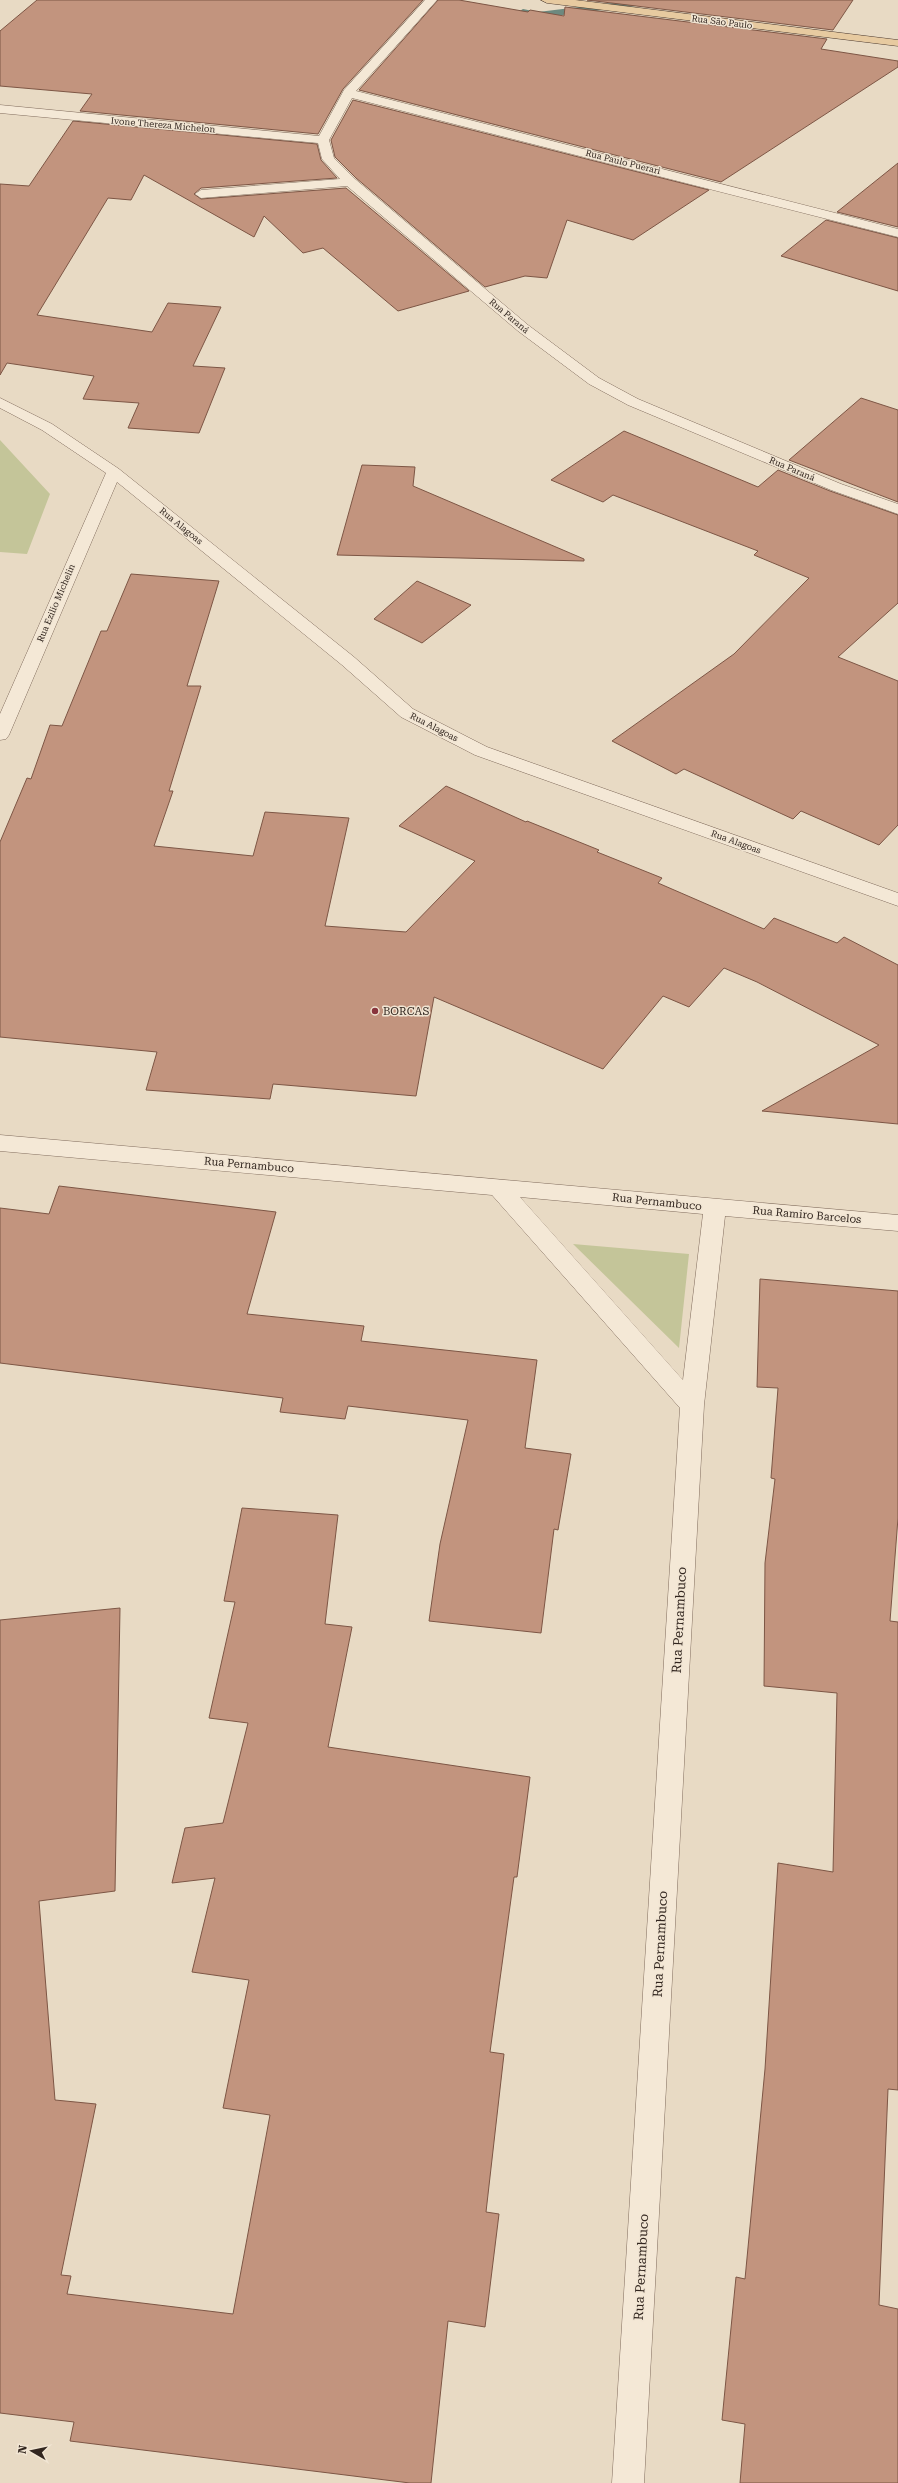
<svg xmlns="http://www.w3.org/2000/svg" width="898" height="2483" viewBox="0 0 898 2483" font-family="'Roboto Serif',serif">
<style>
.green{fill:#c4c599}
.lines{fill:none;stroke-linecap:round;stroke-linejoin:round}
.stream{fill:#6d897f;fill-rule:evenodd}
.building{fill:#c2947e;stroke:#7d5645}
.minor-casing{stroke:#816c5d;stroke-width:1}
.major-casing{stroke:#4f3c30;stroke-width:1}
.minor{fill:#f4e8d6;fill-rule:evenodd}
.major{fill:#e7caa0;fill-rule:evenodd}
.poi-dot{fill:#88343c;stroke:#f1e5d3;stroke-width:1.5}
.labels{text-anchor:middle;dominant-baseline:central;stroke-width:3;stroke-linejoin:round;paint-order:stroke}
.far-street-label{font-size:9px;fill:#32261f;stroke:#f1e5d3}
.poi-label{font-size:11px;fill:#32261f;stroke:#f1e5d3;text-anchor:start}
.street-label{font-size:11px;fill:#32261f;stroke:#f1e5d3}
.near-street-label{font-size:13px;fill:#32261f;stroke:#f1e5d3}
</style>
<rect width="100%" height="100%" fill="#e8dac4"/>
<path class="green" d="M 0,440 L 50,494 L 27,554 L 0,552 Z
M 573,1244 L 689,1254 L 679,1348 Z"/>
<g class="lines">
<path class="stream" d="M 637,0 L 666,0 L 661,3 L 538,18 L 518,12 L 523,9 L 538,12 Z"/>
</g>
<path class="building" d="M 37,0 L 423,0 L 343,89 L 318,134 L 80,111 L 92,94 L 0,86 L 0,31 Z
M 438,0 L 459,0 L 528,12 L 530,10 L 564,16 L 565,7 L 827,39 L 821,49 L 898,61 L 898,67 L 721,182 L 359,90 Z
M 587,0 L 853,0 L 833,30 Z
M 353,100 L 709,190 L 633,240 L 567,220 L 547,278 L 525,276 L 485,287 L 356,178 L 335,157 L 331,140 Z
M 73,121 L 317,144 L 321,160 L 337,178 L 201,188 L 194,194 L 201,199 L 346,188 L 469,291 L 398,311 L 323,248 L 303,253 L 264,216 L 254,237 L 144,175 L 131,200 L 108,198 L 37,315 L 152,332 L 168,303 L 221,307 L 193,366 L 225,368 L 199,433 L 128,428 L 139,403 L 83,399 L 94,376 L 7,363 L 0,375 L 0,184 L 29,186 Z
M 898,163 L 898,227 L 837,212 Z
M 826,220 L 898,238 L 898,291 L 781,256 Z
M 861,398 L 898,410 L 898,502 L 789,460 Z
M 624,431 L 758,487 L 778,470 L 830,491 L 898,515 L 898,603 L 838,657 L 898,681 L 898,825 L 879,845 L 801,811 L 793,819 L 684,769 L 676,774 L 612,741 L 734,654 L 809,578 L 754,555 L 758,551 L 613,495 L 603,502 L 551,480 Z
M 362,465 L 415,467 L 413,486 L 584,559 L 584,561 L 337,555 Z
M 131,574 L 219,581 L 187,686 L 201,686 L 169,791 L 173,791 L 154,846 L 253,856 L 265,812 L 349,818 L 325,926 L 406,932 L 475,861 L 399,826 L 446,786 L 526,822 L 527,821 L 599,850 L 597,852 L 662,878 L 658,883 L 764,929 L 774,918 L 837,943 L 844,937 L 898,965 L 898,1124 L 762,1111 L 879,1045 L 757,982 L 724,968 L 689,1007 L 663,996 L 603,1069 L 434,997 L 416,1096 L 273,1084 L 270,1099 L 146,1090 L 157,1052 L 0,1037 L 0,842 L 27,778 L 31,779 L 50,725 L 62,726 L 101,631 L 107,631 Z
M 417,581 L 471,605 L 422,643 L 374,619 Z
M 59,1186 L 276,1212 L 247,1314 L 364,1326 L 361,1341 L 537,1360 L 525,1448 L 571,1454 L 558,1530 L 554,1529 L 541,1633 L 429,1621 L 440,1544 L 468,1420 L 348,1406 L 345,1419 L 280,1412 L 283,1398 L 0,1363 L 0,1208 L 49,1214 Z
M 760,1279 L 898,1291 L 898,1518 L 890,1621 L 898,1622 L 898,2090 L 888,2089 L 879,2305 L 898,2309 L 898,2483 L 740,2483 L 745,2424 L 722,2420 L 736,2277 L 745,2279 L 765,2069 L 778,1863 L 833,1872 L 837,1693 L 764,1686 L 765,1563 L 775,1479 L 771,1478 L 778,1388 L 757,1387 Z
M 242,1508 L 338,1515 L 325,1624 L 352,1627 L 328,1747 L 530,1777 L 517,1877 L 514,1877 L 490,2052 L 504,2054 L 486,2212 L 499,2214 L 485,2327 L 448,2321 L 431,2483 L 410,2483 L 70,2441 L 74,2422 L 0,2413 L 0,1620 L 120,1608 L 115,1891 L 39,1901 L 55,2100 L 96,2104 L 61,2275 L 71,2276 L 67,2294 L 233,2314 L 270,2115 L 223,2108 L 249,1980 L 192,1972 L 215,1878 L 172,1883 L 185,1828 L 223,1823 L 248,1723 L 209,1718 L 235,1602 L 224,1601 Z"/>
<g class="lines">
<defs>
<path id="minor" d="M 425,0 L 437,0 L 356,91 L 898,229 L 898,237 L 352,98 L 329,140 L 334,158 L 355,179 L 528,325 L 599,378 L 638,399 L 841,484 L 898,504 L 898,514 L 831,490 L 628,405 L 589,384 L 518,331 L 347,186 L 201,198 L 195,194 L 201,190 L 340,179 L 322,159 L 318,143 L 0,113 L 0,105 L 319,136 L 344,90 Z
M 0,398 L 52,424 L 119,469 L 354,657 L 413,709 L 487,747 L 898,893 L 898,906 L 475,755 L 401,717 L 342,665 L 117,482 L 9,735 L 6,739 L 0,740 L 0,714 L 106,473 L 42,430 L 0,408 Z
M 0,1135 L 898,1215 L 898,1231 L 725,1216 L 704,1405 L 644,2483 L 612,2483 L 680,1408 L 492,1195 L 0,1151 ZM 520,1197 L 703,1214 L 683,1380 Z"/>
<path id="major" d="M 541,0 L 575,0 L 898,40 L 898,46 L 547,3 Z"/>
</defs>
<use href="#minor" class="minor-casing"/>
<use href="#major" class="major-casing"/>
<use href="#minor" class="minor"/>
<use href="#major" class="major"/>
</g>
<circle class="poi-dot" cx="375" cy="1011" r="4"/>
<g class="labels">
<g class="far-street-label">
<text transform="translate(722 22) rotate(7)">Rua São Paulo</text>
<text transform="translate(163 125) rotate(5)">Ivone Thereza Michelon</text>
<text transform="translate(623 162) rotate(14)">Rua Paulo Puerari</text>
<text transform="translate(509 316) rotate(40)">Rua Paraná</text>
<text transform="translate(792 469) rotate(23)">Rua Paraná</text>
<text transform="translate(181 526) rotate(39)">Rua Alagoas</text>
<text transform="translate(56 603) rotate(-67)">Rua Ezilio Michelin</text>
<text transform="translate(434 727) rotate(27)">Rua Alagoas</text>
<text transform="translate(736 842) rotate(20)">Rua Alagoas</text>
</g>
<g class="poi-label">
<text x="383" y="1011">BORCAS</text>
</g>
<g class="street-label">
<text transform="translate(249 1165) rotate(5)">Rua Pernambuco</text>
<text transform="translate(657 1202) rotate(6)">Rua Pernambuco</text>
<text transform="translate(807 1215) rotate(5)">Rua Ramiro Barcelos</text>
</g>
<g class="near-street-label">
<text transform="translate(679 1620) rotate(-87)">Rua Pernambuco</text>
<text transform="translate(660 1944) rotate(-87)">Rua Pernambuco</text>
<text transform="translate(641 2267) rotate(-87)">Rua Pernambuco</text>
</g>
</g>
<g transform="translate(32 2451) rotate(279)" stroke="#f1e5d3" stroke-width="3" paint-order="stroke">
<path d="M0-3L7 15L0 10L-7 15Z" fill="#32261f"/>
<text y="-6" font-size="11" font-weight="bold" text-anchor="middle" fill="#32261f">N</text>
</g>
</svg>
